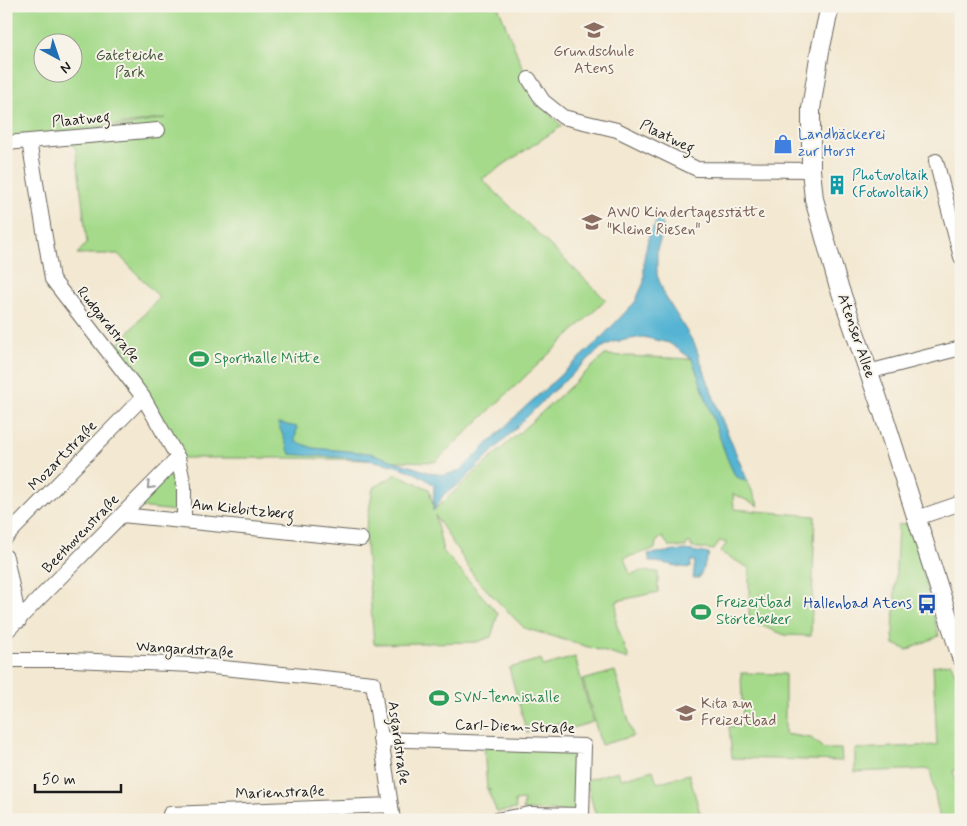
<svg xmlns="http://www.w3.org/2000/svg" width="967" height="826" viewBox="0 0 967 826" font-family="Mynerve,sans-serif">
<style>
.green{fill:#a4da8a;stroke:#607b53;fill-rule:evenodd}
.water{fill:#54b4d3;stroke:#386878}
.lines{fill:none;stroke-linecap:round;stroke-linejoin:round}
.minor-casing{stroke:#67635b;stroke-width:16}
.tertiary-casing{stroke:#67635b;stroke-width:20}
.minor{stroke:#fff;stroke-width:14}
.tertiary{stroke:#fff;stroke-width:18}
.oneway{stroke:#999}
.labels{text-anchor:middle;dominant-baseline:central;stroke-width:4;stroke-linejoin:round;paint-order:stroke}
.education-label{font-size:15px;fill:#785e54;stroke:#f7f3e8;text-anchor:start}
.park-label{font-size:15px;fill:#45553d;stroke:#f7f3e8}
.street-label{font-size:15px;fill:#1c1c1c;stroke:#f7f3e8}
.shop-label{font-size:15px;fill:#366cbe;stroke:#f7f3e8;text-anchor:start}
.culture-label{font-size:15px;fill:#0d838f;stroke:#f7f3e8;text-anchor:start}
.leisure-label{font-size:15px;fill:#27864d;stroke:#f7f3e8;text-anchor:start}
.transit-label{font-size:15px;fill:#164399;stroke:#f7f3e8;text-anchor:end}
</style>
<rect width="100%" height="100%" fill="#f7f3e8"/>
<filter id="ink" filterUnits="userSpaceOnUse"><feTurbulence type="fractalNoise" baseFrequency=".02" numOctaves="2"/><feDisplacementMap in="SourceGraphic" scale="10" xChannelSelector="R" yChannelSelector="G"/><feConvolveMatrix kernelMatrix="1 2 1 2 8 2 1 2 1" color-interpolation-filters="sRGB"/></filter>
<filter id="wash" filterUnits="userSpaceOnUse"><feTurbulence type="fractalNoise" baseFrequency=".0096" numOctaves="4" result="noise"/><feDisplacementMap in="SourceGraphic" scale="20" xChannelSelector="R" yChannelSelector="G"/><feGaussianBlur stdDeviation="1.12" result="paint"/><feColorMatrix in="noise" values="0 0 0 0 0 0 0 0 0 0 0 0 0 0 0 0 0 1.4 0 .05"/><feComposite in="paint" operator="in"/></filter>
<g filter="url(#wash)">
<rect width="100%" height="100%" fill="#f3e8d1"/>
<path class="green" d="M 6,6 L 498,6 L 535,99 L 562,126 L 482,179 L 606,300 L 435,462 L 290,458 L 178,458 L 110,354 L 159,297 L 118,254 L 77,254 L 87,243 L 76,149 L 64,137 L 166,118 L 6,141 ZM 42,42 L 72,42 L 72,72 L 42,72 Z
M 605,355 L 692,359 L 735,475 L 748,482 L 759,506 L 733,494 L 734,509 L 815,516 L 811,636 L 785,635 L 749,621 L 749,568 L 720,552 L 727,543 L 719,541 L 714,550 L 691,547 L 691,543 L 687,543 L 686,547 L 670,547 L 662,537 L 656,542 L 655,549 L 624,558 L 630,574 L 642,571 L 658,572 L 658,592 L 617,601 L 616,623 L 629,659 L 524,628 L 476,579 L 435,515 L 443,551 L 498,614 L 491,637 L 477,642 L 374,644 L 365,534 L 373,488 L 397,474 L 429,489 L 434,510 Z
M 174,468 L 179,503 L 175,511 L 139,507 Z
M 911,523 L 939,636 L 907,650 L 894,644 L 893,635 L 898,525 Z
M 575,657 L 593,722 L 562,731 L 559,723 L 527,733 L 509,668 L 541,659 L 543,666 Z
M 951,663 L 961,687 L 961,769 L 953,771 L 961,795 L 961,820 L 940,820 L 930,769 L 855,772 L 855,749 L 937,745 L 933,666 Z
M 615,671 L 633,736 L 601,745 L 583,680 Z
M 741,673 L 785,674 L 785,734 L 811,738 L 824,749 L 841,749 L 842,761 L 732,758 L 729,726 L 743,726 Z
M 484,747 L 582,749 L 581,812 L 523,810 L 524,800 L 515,801 L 516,809 L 497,812 L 488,792 L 491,790 L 487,790 Z
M 653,770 L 657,783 L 689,774 L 702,820 L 597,820 L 586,780 L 618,771 L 621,779 Z"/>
<path class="water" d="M 659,216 L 664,228 L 657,250 L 657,275 L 665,296 L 695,345 L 720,415 L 748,482 L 735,476 L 727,458 L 692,359 L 669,343 L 643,337 L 613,342 L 601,348 L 552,392 L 460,484 L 444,494 L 433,511 L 434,485 C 395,454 337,459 290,454 L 278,423 L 297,427 L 295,441 L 313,448 L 370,453 L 431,473 L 445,475 L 461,470 L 523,409 L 598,341 L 635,302 L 644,282 L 644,258 L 649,235 Z
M 686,550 L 709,554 L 699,578 L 693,578 L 695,561 L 691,561 L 690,568 C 676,567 664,562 650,562 L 648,554 Z"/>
</g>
<g filter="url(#ink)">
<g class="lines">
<defs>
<path id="minor" d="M 529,79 L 543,101 L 563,117 L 617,130 L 697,169 L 811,170
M 29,141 L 52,279 L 143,397 L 178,458 L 184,486 L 184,520
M 6,143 L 158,130
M 936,161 L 961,257
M 868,372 L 961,348
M 122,515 L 361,539
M 917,518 L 961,503
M 6,537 L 143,397
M 6,557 L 19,621
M 6,632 L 178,458
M 6,660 L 72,660 L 193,665 L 373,683 L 393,820
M 380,739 L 584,746 L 582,815 L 531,814 L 497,820
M 170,814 L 391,805"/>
<path id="tertiary" d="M 830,6 L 820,51 L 811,109 L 811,170 L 814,199 L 837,281 L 883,413 L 961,657"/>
</defs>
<use href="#minor" class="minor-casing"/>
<use href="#tertiary" class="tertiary-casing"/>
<use href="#minor" class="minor"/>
<use href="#tertiary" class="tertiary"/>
</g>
<defs><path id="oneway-chevron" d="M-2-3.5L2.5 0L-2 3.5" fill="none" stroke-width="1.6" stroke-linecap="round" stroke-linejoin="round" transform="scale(1.25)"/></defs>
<use class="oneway" href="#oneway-chevron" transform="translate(150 486) rotate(135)"/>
</g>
<defs>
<symbol id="school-bare" viewBox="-9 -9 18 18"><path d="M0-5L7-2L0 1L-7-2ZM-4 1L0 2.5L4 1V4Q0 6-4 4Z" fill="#8d6e63" stroke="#f7f3e8" stroke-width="2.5" paint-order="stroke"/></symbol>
<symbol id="shop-bare" viewBox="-9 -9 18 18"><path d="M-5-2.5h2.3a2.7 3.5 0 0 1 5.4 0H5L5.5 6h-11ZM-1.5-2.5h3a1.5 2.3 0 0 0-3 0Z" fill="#3f7fe0" stroke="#f7f3e8" stroke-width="2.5" paint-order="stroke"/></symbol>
<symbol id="building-bare" viewBox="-9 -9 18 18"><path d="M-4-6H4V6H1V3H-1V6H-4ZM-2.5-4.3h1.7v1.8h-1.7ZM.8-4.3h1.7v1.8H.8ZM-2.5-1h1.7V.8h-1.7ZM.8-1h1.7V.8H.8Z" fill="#0f9aa8" stroke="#f7f3e8" stroke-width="2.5" paint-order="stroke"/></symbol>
<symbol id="stadium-bare" viewBox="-9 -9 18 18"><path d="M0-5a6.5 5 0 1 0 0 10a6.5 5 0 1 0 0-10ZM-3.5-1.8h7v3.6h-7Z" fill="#2e9e5b" stroke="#f7f3e8" stroke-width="2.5" paint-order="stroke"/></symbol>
<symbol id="bus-bare" viewBox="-9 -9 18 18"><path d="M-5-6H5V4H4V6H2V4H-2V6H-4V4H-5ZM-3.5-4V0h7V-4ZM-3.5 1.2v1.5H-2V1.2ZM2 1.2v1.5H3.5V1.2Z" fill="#1a4fb4" stroke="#f7f3e8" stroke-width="2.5" paint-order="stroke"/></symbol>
</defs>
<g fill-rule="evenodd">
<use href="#school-bare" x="580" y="16" width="28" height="28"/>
<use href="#shop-bare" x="769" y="130" width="28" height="28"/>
<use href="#building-bare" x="823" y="171" width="28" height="28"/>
<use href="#school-bare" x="578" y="208" width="28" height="28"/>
<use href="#stadium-bare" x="185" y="345" width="28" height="28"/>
<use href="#bus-bare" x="913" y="590" width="28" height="28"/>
<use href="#stadium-bare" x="687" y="598" width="28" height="28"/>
<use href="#stadium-bare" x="425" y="684" width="28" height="28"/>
<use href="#school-bare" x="672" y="699" width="28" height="28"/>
</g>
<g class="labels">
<g class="education-label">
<text x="594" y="52" text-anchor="middle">Grundschule<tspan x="594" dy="17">Atens</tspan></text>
<text x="607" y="213">AWO Kindertagesstätte<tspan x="607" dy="17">"Kleine Riesen"</tspan></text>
<text x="701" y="704">Kita am<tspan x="701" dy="17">Freizeitbad</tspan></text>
</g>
<g class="park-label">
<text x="130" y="56">Gateteiche<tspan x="130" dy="17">Park</tspan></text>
</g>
<g class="street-label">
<text transform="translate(81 120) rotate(-5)">Plaatweg</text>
<text transform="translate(667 137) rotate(26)">Plaatweg</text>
<text transform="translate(108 325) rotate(52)">Rudgardstraße</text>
<text transform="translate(856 336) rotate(71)">Atenser Allee</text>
<text transform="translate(63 456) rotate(-46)">Mozartstraße</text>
<text transform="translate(243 510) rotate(6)">Am Kiebitzberg</text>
<text transform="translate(81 534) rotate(-46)">Beethovenstraße</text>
<text transform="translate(185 650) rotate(4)">Wangardstraße</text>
<text transform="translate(515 727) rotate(2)">Carl-Diem-Straße</text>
<text transform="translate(398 743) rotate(82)">Asgardstraße</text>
<text transform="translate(280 793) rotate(-2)">Marienstraße</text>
</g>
<g class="shop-label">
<text x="798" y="135">Landbäckerei<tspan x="798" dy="17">zur Horst</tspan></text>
</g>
<g class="culture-label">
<text x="852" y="176">Photovoltaik<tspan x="852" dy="17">(Fotovoltaik)</tspan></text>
</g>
<g class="leisure-label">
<text x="214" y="359">Sporthalle Mitte</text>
<text x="716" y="603">Freizeitbad<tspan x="716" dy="17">Störtebeker</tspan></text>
<text x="454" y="698">SVN-Tennishalle</text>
</g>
<g class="transit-label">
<text x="912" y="604">Hallenbad Atens</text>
</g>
</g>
<rect width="967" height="826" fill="none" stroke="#f7f3e8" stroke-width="25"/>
<g transform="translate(58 58) rotate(140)"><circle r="24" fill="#f7f3e8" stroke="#9f9d96"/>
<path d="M0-4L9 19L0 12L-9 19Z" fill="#1f6fb2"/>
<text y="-8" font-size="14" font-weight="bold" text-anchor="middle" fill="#1c1c1c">N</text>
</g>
<path d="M35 784v8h86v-8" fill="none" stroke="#1c1c1c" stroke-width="2.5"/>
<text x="42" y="784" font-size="15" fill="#1c1c1c" stroke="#f7f3e8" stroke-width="4" paint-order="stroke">50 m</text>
</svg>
